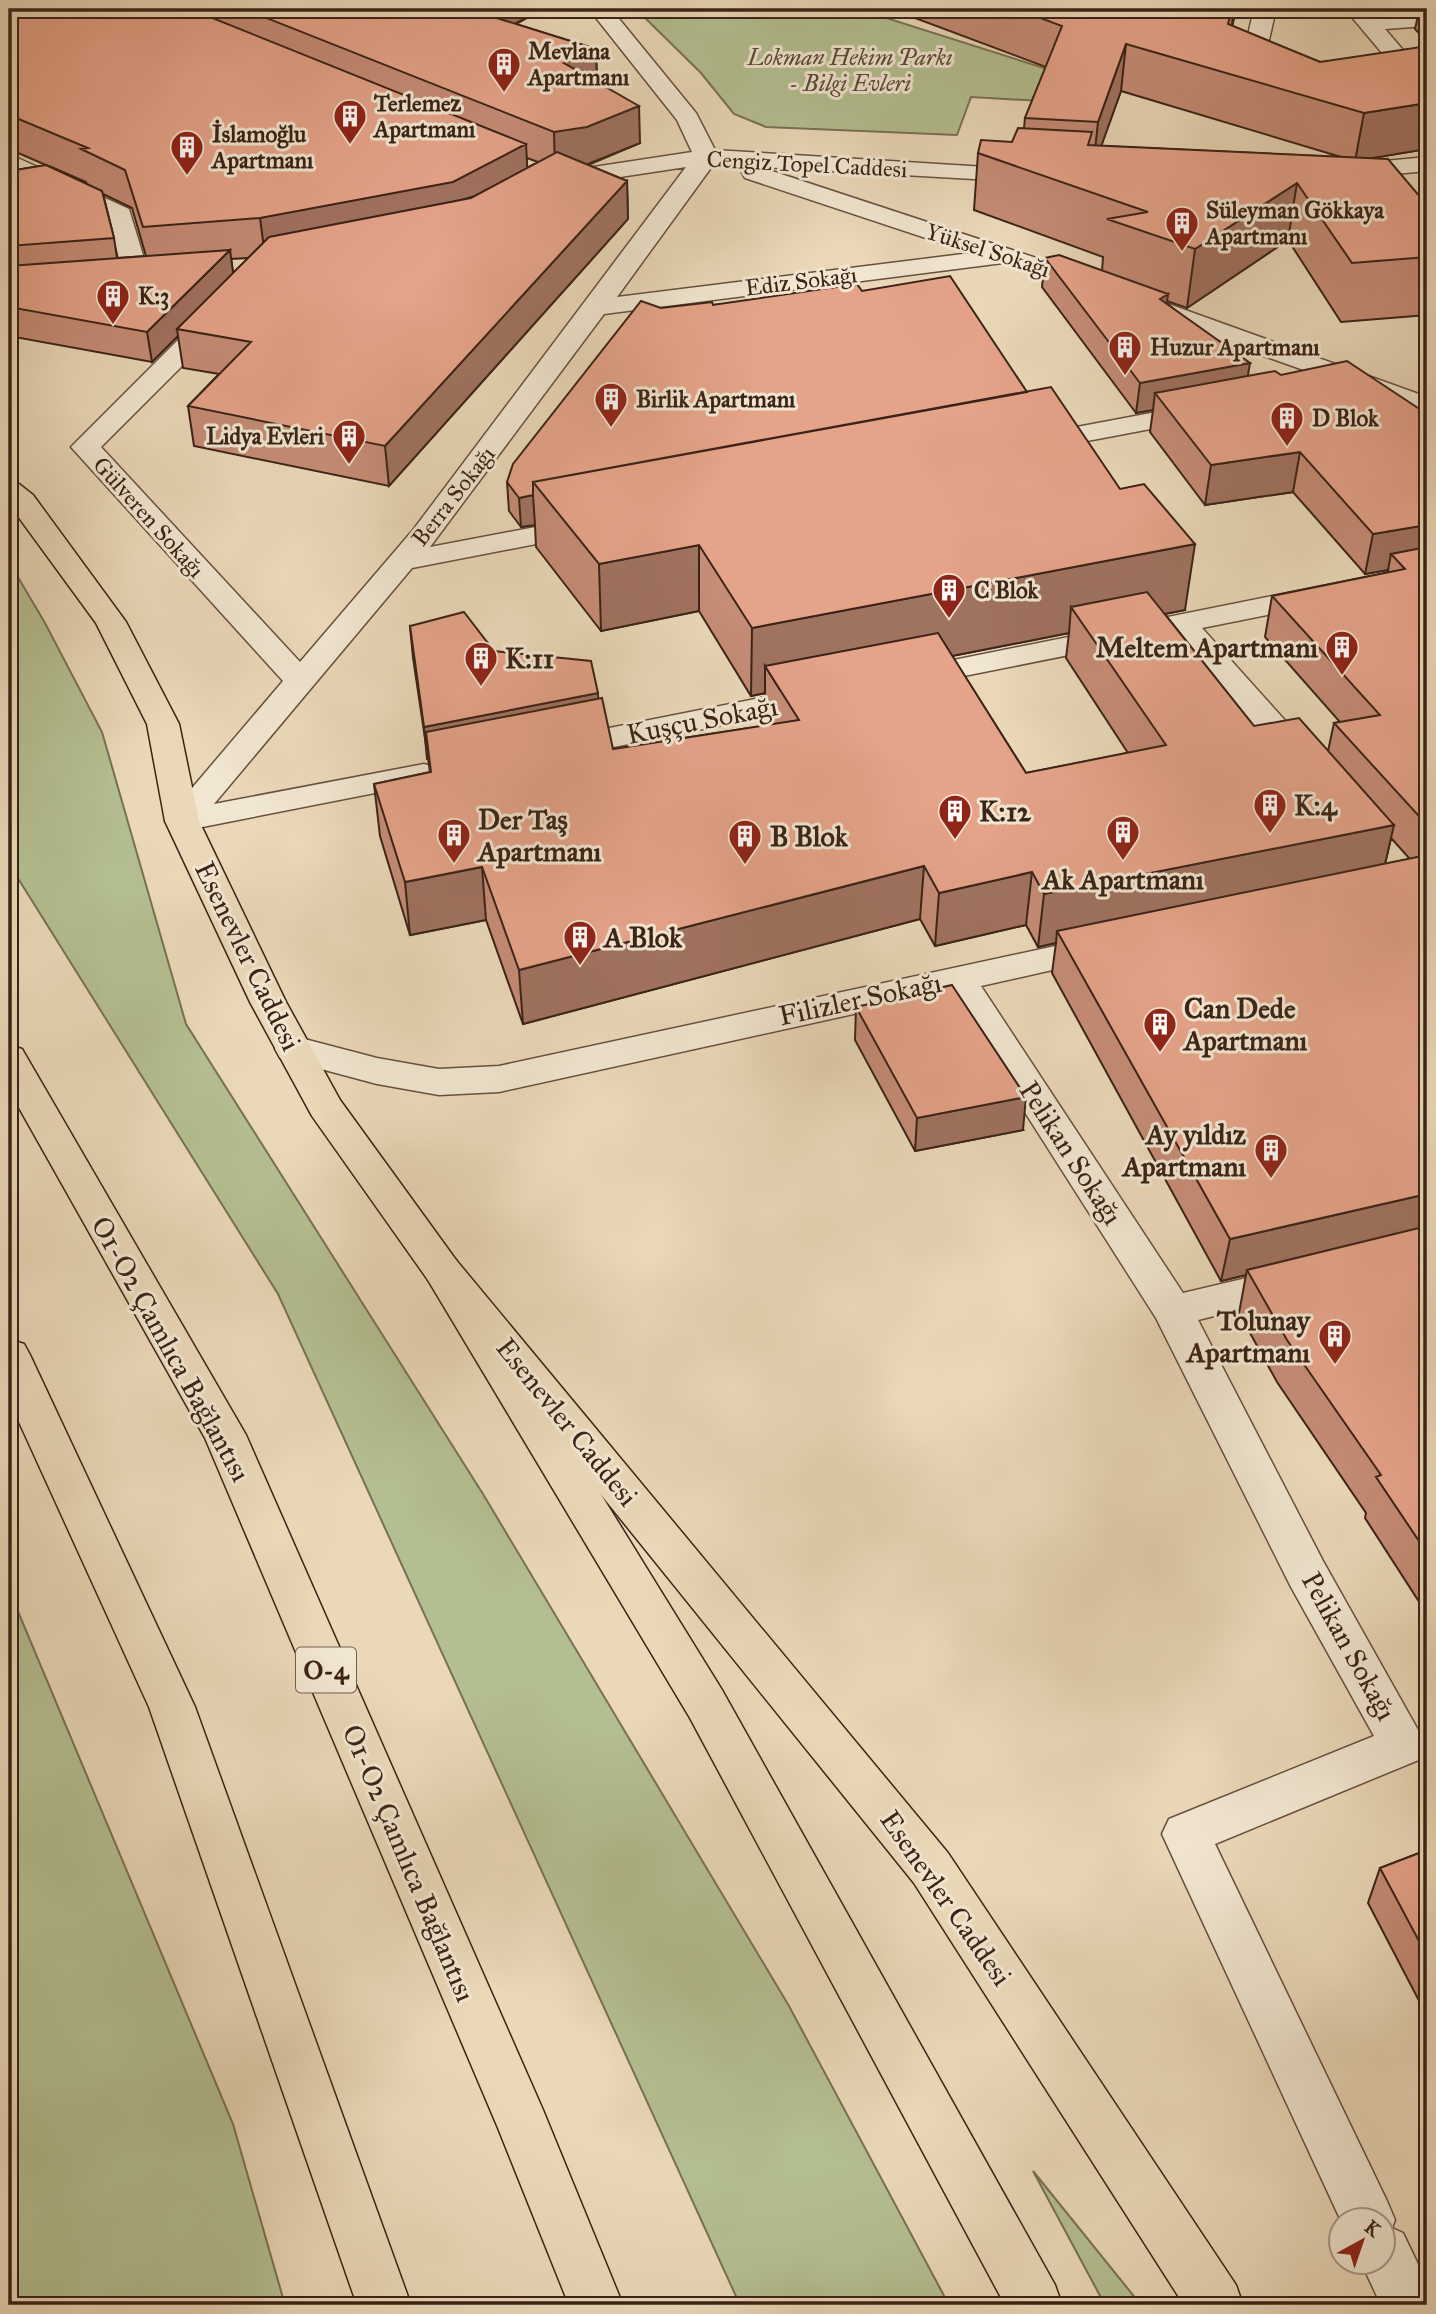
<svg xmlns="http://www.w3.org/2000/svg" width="1436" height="2314" viewBox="0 0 1436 2314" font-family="'IM FELL Great Primer',serif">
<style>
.green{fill:#b4bf91;stroke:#787154;stroke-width:2}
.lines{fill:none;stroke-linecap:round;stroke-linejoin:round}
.minor-casing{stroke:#67503f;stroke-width:3}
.major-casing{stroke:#3b2317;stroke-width:3}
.highway-casing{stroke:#3b2317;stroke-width:3}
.minor{fill:#f1e6d1;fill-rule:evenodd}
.major{fill:#ead8b8;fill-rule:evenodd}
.highway{fill:#ead8b8;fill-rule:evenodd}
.wall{fill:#c58c76;stroke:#3b2317;stroke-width:2;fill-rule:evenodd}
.shaded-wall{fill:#a07260;stroke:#3b2317;stroke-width:2}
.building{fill:#e5a389;stroke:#3b2317;stroke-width:2}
.labels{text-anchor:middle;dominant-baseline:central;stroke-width:6;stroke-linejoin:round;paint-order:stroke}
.far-poi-label{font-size:23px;font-weight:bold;fill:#3b2317;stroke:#f1e6d1;text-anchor:start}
.far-park-label{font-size:23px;font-style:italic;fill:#594a36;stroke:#f1e6d1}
.far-street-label{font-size:23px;fill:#3b2317;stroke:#f1e6d1}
.shield{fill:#f1e6d1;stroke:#725e4f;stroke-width:2}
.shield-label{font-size:26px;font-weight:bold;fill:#3b2317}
.poi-label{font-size:28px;font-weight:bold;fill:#3b2317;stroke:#f1e6d1;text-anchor:start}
.street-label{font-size:28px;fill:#3b2317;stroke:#f1e6d1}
</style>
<rect width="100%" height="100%" fill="#ead8b8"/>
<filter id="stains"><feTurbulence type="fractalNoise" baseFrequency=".00286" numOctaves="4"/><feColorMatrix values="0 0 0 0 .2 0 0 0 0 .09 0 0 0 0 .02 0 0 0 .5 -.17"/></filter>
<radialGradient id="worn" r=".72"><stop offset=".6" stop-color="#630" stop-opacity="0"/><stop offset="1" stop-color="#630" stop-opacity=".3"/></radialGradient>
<path class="green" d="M 636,9 L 858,9 L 1113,90 L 1096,104 L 971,97 L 957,135 L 766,127 L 734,114 L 701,73 Z
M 9,562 L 45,623 L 102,732 L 186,1024 L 483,1494 L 789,2006 L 949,2305 L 740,2305 L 278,1294 L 9,864 Z
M 9,1590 L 233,2124 L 285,2305 L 9,2305 Z
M 1033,2171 L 1141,2305 L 1105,2305 Z"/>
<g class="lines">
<defs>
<path id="minor" d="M 589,9 L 611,9 L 696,113 L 715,150 L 1036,170 L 1039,175 L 1036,180 L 1027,182 L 760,167 L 1088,275 L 1427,397 L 1427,414 L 1003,263 L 604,314 L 430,547 L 588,517 L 598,520 L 603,526 L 598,532 L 412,568 L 214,804 L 424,764 L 436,767 L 440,774 L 436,781 L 182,831 L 170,828 L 165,821 L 170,814 L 283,681 L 71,447 L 208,310 L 217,308 L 226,310 L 230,316 L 226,322 L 101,447 L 300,662 L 413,530 L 686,167 L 554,187 L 545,185 L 542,180 L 545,175 L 554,173 L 692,152 L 677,120 ZM 713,165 L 750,167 L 742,173 L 745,178 L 971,253 L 617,297 Z
M 1108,9 L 1142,9 L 1247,39 L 1254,9 L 1276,9 L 1267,49 L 1264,54 L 1256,56 L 1111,14 Z
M 1345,9 L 1367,9 L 1374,17 L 1427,12 L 1427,26 L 1385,29 L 1427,78 L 1427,99 L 1419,97 Z
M 9,154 L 129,209 L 150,278 L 146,283 L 137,286 L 128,283 L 124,278 L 109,218 L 9,170 Z
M 1427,157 L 1427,171 L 1342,179 L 1333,177 L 1330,172 L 1333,167 L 1342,165 Z
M 1204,403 L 1214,405 L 1218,411 L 1214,417 L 1029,452 L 1019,450 L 1015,444 L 1019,438 L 1029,436 Z
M 1427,565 L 1427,583 L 1202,628 L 1316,755 L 1320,762 L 1316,769 L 1304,772 L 1292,769 L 1174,634 L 909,687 L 898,685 L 893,678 L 898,671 L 909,669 Z
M 816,687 L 827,690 L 832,697 L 827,704 L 559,758 L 547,755 L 543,748 L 547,741 L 559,738 Z
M 1106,935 L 1119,939 L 1124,947 L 1119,955 L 981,986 L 1183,1293 L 1293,1267 L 1307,1271 L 1313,1282 L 1307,1293 L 1198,1320 L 1323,1561 L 1427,1746 L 1421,1759 L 1215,1844 L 1387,2201 L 1395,2220 L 1392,2228 L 1403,2233 L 1427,2283 L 1427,2305 L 1381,2305 L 1361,2262 L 1384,2262 L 1384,2220 L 1342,2220 L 1342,2223 L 1162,1834 L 1169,1819 L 1374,1736 L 1291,1587 L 1156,1318 L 949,993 L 499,1092 L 439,1095 L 377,1084 L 280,1058 L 275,1049 L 280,1040 L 293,1036 L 377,1058 L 439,1069 L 499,1066 Z"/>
<path id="major" d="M 9,481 L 19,484 L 33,495 L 126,622 L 179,724 L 199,821 L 286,1002 L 340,1100 L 456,1260 L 948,1853 L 1236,2285 L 1243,2305 L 1184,2305 L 914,1883 L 428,1280 L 312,1116 L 250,1002 L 165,821 L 147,724 L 96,623 L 9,504 Z"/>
<path id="highway" d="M 9,1045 L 22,1049 L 246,1435 L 543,2110 L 623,2305 L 569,2305 L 498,2128 L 205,1438 L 9,1090 Z
M 442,1255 L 456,1260 L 722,1690 L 1055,2285 L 1062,2305 L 1005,2305 L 690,1718 L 422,1270 L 428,1260 Z
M 9,1339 L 24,1344 L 30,1355 L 195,1707 L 411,2305 L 357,2305 L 149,1707 L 9,1400 Z"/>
</defs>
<use href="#minor" class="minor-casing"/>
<use href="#major" class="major-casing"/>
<use href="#highway" class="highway-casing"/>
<use href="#minor" class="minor"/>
<use href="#major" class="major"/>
<use href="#highway" class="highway"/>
</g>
<path class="wall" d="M 9,9 L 536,9 L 536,13 L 516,24 L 596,49 L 597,82 L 640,143 L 588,165 L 627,181 L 628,219 L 389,486 L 194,446 L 188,406 L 219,374 L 183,368 L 178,336 L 152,362 L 9,336 L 9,171 L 46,165 L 9,149 ZM 527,158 L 538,162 L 527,168 ZM 49,166 L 86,182 L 87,184 ZM 103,194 L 132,208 L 146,256 L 117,258 L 114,238 ZM 249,258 L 233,273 L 231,259 Z
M 891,9 L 1236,9 L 1232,26 L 1320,62 L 1427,53 L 1427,149 L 1372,158 L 1427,205 L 1427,315 L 1341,322 L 1288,240 L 1187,308 L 1167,301 L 1167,303 L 1248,376 L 1281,375 L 1427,414 L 1427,1614 L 1365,1518 L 1366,1513 L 1277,1382 L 1239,1313 L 1246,1275 L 1221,1281 L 1052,973 L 1056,943 L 1038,947 L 1026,925 L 935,946 L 920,919 L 523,1024 L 486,920 L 410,935 L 380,836 L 374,784 L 430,772 L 413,658 L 410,626 L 598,693 L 598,699 L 613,749 L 769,725 L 764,718 L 765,693 L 751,696 L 699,611 L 601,631 L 536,547 L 535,525 L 521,527 L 509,511 L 507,482 L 661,308 L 713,305 L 862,291 L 1027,392 L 1185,610 L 1165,614 L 1254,726 L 1328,751 L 1334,723 L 1340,722 L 1265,637 L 1272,596 L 1387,573 L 1388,570 L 1365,574 L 1293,492 L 1205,505 L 1150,432 L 1153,410 L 1136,413 L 1042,287 L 1045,258 L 1102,271 L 1103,257 L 974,210 L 978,153 L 1012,142 L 1024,128 L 1025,118 L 1046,67 ZM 1121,91 L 1341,157 L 1101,146 ZM 1069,633 L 1066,658 L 1128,753 L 1026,773 L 952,656 ZM 1391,838 L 1410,859 L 1385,864 Z
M 1396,9 L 1427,9 L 1427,42 L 1415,29 L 1419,11 L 1399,12 Z
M 856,1007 L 1023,1130 L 915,1151 L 855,1040 Z
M 1427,1850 L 1427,2016 L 1368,1903 L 1380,1868 Z"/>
<path class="shaded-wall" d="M 9,9 L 68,9 L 9,32 Z
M 472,9 L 536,9 L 536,13 L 473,45 L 471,10 Z
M 1234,9 L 1236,9 L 1231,32 Z
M 1126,44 L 1121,91 L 1093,169 L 1098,122 Z
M 596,49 L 597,85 L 564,63 Z
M 1427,103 L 1427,149 L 1355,161 L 1364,113 Z
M 639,106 L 640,143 L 588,164 L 555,169 L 554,132 Z
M 526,144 L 528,181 L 265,256 L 260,218 Z
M 627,181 L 628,219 L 389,486 L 385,446 Z
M 1297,183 L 1288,240 L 1187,308 L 1195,249 Z
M 230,250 L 234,279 L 177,329 L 178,336 L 152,362 L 147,332 Z
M 1168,294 L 1164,324 L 1160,299 Z
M 1250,363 L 1245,393 L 1155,393 L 1153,410 L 1136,413 L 1140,383 Z
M 1300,452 L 1293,492 L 1205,505 L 1211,465 Z
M 533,495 L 535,525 L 521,527 L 519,498 Z
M 1427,525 L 1427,563 L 1391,554 L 1388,570 L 1365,574 L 1373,534 Z
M 1195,544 L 1185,610 L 1087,629 L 1071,607 L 1069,633 L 780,690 L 765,666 L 765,693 L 751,696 L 752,628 Z
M 699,545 L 699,611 L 601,631 L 599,564 Z
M 598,693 L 599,725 L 426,732 L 428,759 L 427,759 L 424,727 Z
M 1394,825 L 1382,877 L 1057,931 L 1056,943 L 1038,947 L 1044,894 Z
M 924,866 L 920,919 L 523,1024 L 519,970 Z
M 482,867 L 486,920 L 410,935 L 405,882 Z
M 1032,872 L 1026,925 L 935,946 L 939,893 Z
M 1026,1097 L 1023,1130 L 915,1151 L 917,1118 Z
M 1427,1194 L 1427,1233 L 1247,1270 L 1246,1275 L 1221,1281 L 1230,1239 Z"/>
<path class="building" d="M 24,9 L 190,9 L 526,144 L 453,182 L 260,218 L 143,227 L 125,170 L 81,149 L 88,148 L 9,115 L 9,15 Z
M 244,9 L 472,9 L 471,10 L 596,49 L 564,63 L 639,106 L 587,127 L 554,132 Z
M 1016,9 L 1232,9 L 1228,24 L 1320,62 L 1421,47 L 1427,53 L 1427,103 L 1364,113 L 1126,44 L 1098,122 L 1025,118 L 1062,26 Z
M 1018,128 L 1092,132 L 1088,145 L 1388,159 L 1427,205 L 1427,257 L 1352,263 L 1297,183 L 1195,249 L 1107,219 L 1148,212 L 978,153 L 981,140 L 1012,142 Z
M 557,152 L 627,181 L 385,446 L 188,406 L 251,342 L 177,329 L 269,237 L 471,198 Z
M 46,165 L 102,191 L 114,238 L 9,246 L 9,171 Z
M 230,250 L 147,332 L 9,307 L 9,266 Z
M 1059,255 L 1168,294 L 1160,299 L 1250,363 L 1140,383 L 1045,258 Z
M 950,276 L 1027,392 L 533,482 L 533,495 L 519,498 L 507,482 L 513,464 L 641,301 L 661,308 L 712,302 L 713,305 L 857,284 L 862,291 Z
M 1347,361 L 1427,414 L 1427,525 L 1373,534 L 1300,452 L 1211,465 L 1155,393 L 1275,371 L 1281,375 Z
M 1051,387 L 1120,489 L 1144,484 L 1195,544 L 752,628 L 699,545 L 599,564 L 533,482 Z
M 1427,547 L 1427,825 L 1334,723 L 1380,715 L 1272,596 L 1405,569 L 1391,554 Z
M 1147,592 L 1254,726 L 1299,718 L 1394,825 L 1044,894 L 1032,872 L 939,893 L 924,866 L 519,970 L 482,867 L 405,882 L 374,784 L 431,772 L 426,732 L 602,698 L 613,749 L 799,720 L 765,666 L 938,633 L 1026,773 L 1166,745 L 1071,607 Z
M 464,612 L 494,651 L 591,661 L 598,693 L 424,727 L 410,626 Z
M 1427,855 L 1427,1194 L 1230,1239 L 1057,931 Z
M 952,985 L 1026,1097 L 917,1118 L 856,1007 Z
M 1427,1226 L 1427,1553 L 1376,1477 L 1381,1475 L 1287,1340 L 1247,1270 Z
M 1427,1850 L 1427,1956 L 1380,1868 Z"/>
<defs>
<symbol id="building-pin" viewBox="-11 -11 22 30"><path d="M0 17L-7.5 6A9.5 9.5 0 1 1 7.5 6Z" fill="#8f2418" stroke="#f1e6d1"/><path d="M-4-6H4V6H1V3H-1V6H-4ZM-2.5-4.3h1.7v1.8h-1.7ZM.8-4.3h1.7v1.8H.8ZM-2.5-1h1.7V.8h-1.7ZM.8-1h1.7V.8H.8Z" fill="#fff"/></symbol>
</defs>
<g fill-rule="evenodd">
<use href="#building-pin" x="485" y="45" width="38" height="52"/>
<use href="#building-pin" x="331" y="97" width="38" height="52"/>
<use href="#building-pin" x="168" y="128" width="38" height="52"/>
<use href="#building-pin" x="1163" y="204" width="38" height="52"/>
<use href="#building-pin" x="94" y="277" width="38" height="52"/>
<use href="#building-pin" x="1106" y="328" width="38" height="52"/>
<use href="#building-pin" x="592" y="380" width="38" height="52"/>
<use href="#building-pin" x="1268" y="399" width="38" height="52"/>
<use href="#building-pin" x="330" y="417" width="38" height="52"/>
<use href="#building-pin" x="930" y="571" width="38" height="52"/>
<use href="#building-pin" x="1323" y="628" width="38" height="52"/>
<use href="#building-pin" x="462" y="639" width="38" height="52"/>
<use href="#building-pin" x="1251" y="786" width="38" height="52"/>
<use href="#building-pin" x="936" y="792" width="38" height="52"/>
<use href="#building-pin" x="1104" y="813" width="38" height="52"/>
<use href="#building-pin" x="435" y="816" width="38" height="52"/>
<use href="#building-pin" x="726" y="817" width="38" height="52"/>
<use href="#building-pin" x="561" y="918" width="38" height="52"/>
<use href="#building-pin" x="1141" y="1005" width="38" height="52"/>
<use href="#building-pin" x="1252" y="1131" width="38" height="52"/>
<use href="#building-pin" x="1316" y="1317" width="38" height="52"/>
</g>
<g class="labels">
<g class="far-poi-label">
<text x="528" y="51">Mevlana<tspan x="528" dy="26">Apartmanı</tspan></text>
<text x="374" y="103">Terlemez<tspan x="374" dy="26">Apartmanı</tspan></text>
<text x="212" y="134">İslamoğlu<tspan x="212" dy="26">Apartmanı</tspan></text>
<text x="1206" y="210">Süleyman Gökkaya<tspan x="1206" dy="26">Apartmanı</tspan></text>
<text x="138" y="296">K:3</text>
<text x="1150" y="347">Huzur Apartmanı</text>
<text x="636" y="399">Birlik Apartmanı</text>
<text x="1312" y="418">D Blok</text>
<text x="324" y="436" text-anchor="end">Lidya Evleri</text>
<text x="974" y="590">C Blok</text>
</g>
<g class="far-park-label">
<text x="850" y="57">Lokman Hekim Parkı<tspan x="850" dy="26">- Bilgi Evleri</tspan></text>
</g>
<g class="far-street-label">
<text transform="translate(807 164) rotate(3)">Cengiz Topel Caddesi</text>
<text transform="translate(988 250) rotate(18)">Yüksel Sokağı</text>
<text transform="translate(801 281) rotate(-7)">Ediz Sokağı</text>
<text transform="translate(453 496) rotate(-52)">Berra Sokağı</text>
<text transform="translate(149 517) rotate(48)">Gülveren Sokağı</text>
</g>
<rect class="shield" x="296" y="1647.5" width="60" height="45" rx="5"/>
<g class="shield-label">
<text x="326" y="1670">O-4</text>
</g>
<g class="poi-label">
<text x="1318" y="647" text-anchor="end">Meltem Apartmanı</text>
<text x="505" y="658">K:11</text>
<text x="1294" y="805">K:4</text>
<text x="979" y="811">K:12</text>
<text x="478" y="819">Der Taş<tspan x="478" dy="32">Apartmanı</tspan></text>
<text x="770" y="836">B Blok</text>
<text x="1123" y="879" text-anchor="middle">Ak Apartmanı</text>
<text x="604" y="937">A Blok</text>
<text x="1184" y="1008">Can Dede<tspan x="1184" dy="32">Apartmanı</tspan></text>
<text x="1246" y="1134" text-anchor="end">Ay yıldız<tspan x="1246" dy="32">Apartmanı</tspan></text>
<text x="1310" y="1320" text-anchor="end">Tolunay<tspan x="1310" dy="32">Apartmanı</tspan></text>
</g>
<g class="street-label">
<text transform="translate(702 720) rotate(-11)">Kuşçu Sokağı</text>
<text transform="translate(248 956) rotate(64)">Esenevler Caddesi</text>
<text transform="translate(860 999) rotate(-12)">Filizler Sokağı</text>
<text transform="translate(1071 1153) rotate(57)">Pelikan Sokağı</text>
<text transform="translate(171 1349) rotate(61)">O1-O2 Çamlıca Bağlantısı</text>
<text transform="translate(567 1422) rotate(51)">Esenevler Caddesi</text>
<text transform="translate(1349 1646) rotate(61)">Pelikan Sokağı</text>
<text transform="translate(409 1863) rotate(67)">O1-O2 Çamlıca Bağlantısı</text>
<text transform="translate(946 1898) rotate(55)">Esenevler Caddesi</text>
</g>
</g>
<rect width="1436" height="2314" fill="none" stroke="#ead8b8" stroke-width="35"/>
<rect x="10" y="10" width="1415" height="2293" fill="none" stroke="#3b2317" stroke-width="3.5"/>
<rect x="18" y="18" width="1401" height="2279" fill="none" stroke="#3b2317" stroke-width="2"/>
<g transform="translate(1362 2241) rotate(40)"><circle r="33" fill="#f1e6d1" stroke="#a89887" stroke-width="2"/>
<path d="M0-5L12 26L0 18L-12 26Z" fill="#8f2418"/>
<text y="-10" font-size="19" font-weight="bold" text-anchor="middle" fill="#3b2317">K</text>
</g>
<rect width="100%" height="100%" filter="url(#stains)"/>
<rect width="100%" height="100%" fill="url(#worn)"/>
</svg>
